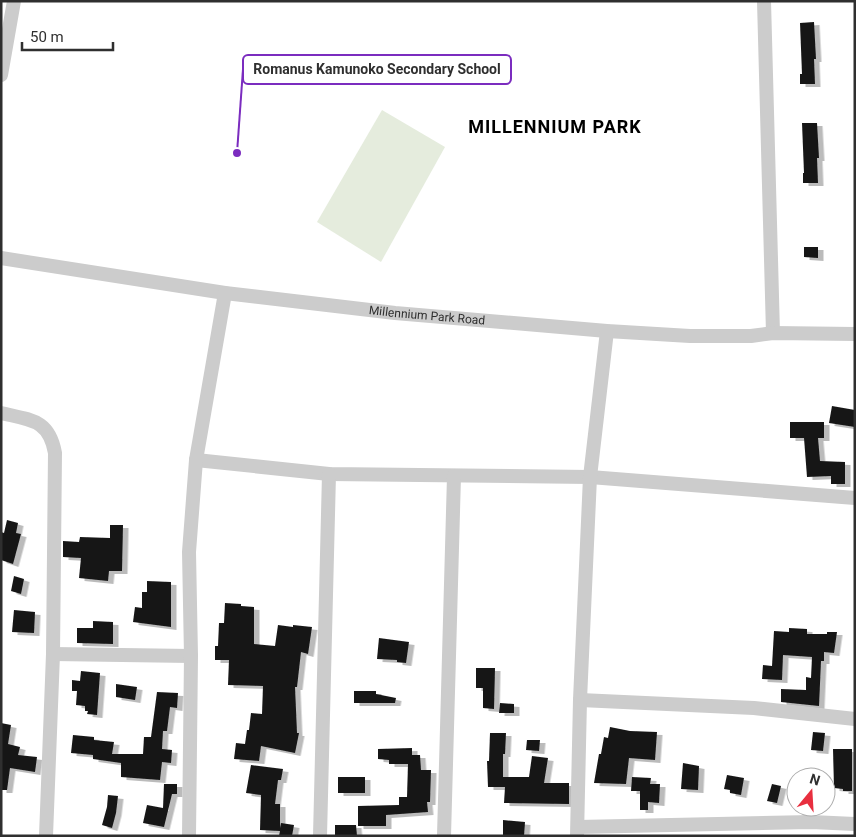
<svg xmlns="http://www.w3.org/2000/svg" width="856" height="837" viewBox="0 0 856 837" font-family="Roboto,sans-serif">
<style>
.green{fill:#e5ecdd}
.building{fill:#161616;filter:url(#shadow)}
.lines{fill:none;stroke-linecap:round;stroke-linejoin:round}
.street{stroke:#ccc;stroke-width:14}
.labels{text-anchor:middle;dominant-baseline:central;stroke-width:5;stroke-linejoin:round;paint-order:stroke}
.street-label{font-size:12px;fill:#2f2f2f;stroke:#fff}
.district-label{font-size:18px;font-weight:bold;letter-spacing:1px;fill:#000;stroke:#fff}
.leader{fill:none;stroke:#7b2cbf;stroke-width:2}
.callout-dot{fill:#7b2cbf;stroke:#fff;stroke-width:2}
.callout{fill:#fff;stroke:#7b2cbf;stroke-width:2}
.callout-label{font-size:14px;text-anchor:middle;font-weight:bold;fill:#2f2f2f}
</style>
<defs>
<filter id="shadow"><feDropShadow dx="5.5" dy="3" stdDeviation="0" flood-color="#0004"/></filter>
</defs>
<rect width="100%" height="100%" fill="#fff"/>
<path class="green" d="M 382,110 L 445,147 L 381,262 L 317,222 Z"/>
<path class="building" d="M 814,22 L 816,59 L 814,59 L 815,84 L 800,84 L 800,74 L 802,74 L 800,23 Z
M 802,123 L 817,123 L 819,158 L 817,158 L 818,183 L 803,183 L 803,173 L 804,173 Z
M 804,247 L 818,247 L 818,258 L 804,257 Z
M 832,406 L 855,410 L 855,427 L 829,423 Z
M 790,422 L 824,422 L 824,438 L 818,438 L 820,461 L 845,462 L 845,484 L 831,484 L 831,476 L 807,477 L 804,438 L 790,438 Z
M 7,520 L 18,523 L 16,533 L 21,534 L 13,564 L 1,560 L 1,532 L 4,533 Z
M 110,525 L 123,525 L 122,571 L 109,571 L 108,581 L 79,578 L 81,558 L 63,557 L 63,541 L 79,542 L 80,537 L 110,538 Z
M 14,576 L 24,579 L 21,594 L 11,591 Z
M 147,581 L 171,582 L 171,627 L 133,622 L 135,607 L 142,608 L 142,592 L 147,592 Z
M 225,603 L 241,604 L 241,606 L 254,607 L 254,644 L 275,646 L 278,625 L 293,627 L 293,625 L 312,627 L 308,654 L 301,652 L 297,687 L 295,687 L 297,733 L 299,733 L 295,753 L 261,746 L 259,761 L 234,759 L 236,743 L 245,744 L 247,730 L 249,730 L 251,713 L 262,714 L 263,686 L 228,685 L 229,660 L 215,660 L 215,646 L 218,646 L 219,623 L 224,623 Z
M 14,610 L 35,612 L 34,633 L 12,632 Z
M 93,621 L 113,622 L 113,644 L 77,643 L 77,628 L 93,628 Z
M 789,628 L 807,629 L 807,634 L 827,634 L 827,632 L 837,632 L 834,653 L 824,652 L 824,661 L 821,661 L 819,706 L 781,702 L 781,689 L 806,690 L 806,677 L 811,678 L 812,657 L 783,655 L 782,680 L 762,679 L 763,665 L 772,666 L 774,631 L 789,632 Z
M 379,638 L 409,642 L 406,663 L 397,662 L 397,660 L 377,659 Z
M 476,668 L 495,668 L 494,709 L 483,708 L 483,688 L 476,688 Z
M 81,671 L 100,673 L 97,715 L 87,714 L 88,711 L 85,711 L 85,706 L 76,705 L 77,691 L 72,691 L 72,680 L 80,681 Z
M 116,684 L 137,687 L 135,700 L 116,697 Z
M 354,691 L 376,691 L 376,694 L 396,698 L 395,703 L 354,703 Z
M 157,692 L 178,693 L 177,708 L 170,707 L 167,731 L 163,731 L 162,749 L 172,750 L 171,763 L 162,762 L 160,780 L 121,777 L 121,763 L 93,759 L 93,755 L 71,753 L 73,735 L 94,737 L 94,740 L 114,742 L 112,754 L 143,754 L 144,737 L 151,737 Z
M 500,703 L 514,704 L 514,713 L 499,713 Z
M 1,723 L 11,725 L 8,744 L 20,747 L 18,755 L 37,757 L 35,772 L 10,768 L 7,790 L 1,790 Z
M 610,727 L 630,731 L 657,732 L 655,760 L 629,758 L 626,784 L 594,783 L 599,754 L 601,754 L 604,737 L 608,738 Z
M 813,732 L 825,733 L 823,751 L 811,750 Z
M 490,733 L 506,733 L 505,754 L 503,754 L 503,777 L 529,777 L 532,756 L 548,758 L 544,783 L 569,783 L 569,804 L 504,803 L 505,787 L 488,787 L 487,761 L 489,761 Z
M 527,740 L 540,740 L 539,751 L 526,750 Z
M 412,748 L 412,755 L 420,755 L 421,770 L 431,770 L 430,802 L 427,802 L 428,812 L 386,815 L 386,826 L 358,826 L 358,806 L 399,805 L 399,797 L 407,797 L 408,764 L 389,764 L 389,760 L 378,759 L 378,749 Z
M 833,749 L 852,749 L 852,791 L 843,791 L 843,789 L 834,788 Z
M 683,763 L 699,766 L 698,790 L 681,789 Z
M 251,765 L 283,769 L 281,780 L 278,780 L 275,804 L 280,804 L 280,828 L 281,823 L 294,825 L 292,836 L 279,836 L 280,831 L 260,830 L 261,795 L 246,793 Z
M 727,775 L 744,778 L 741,795 L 730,793 L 730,790 L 724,789 Z
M 338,777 L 365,777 L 365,793 L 338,793 Z
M 632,777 L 651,778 L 650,784 L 660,784 L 659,803 L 648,802 L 648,810 L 640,810 L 640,791 L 631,791 Z
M 164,784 L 177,784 L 177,794 L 172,794 L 164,827 L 143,823 L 147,805 L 163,808 Z
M 772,784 L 781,786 L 777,803 L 767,801 Z
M 108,795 L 118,796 L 116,813 L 112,828 L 102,825 L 107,807 Z
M 503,820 L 525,822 L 524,836 L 503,836 Z
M 335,825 L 356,825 L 357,836 L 335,836 Z"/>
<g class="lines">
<g class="street">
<path d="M 764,1 L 773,333"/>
<path d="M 1,75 L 14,1"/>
<path id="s1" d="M 1,258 L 225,293 L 395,313 L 607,331 L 690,336 L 751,336 L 773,333 L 855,334"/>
<path d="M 1,413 C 30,420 49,419 55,453 L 53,654 L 46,836"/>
<path d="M 196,460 L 329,474 L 590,477 L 855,498"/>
<path d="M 53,654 L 191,656"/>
<path d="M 580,700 L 754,708 L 855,719"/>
<path d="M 578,827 L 811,822 L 855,824"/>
<path d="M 189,836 L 191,656 L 189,552 L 196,460 L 225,293"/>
<path d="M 320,836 L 329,474"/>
<path d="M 444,836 L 454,476"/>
<path d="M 577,836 L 580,700 L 590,477 L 607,331"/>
</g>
</g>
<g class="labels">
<g class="street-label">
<text stroke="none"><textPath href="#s1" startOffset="430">Millennium Park Road</textPath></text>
</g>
<g class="district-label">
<text x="555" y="126">MILLENNIUM PARK</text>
</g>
</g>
<path class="leader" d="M237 153L243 69"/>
<circle class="callout-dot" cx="237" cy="153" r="5"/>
<rect class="callout" x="243" y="55" width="268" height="29" rx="5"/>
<g class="callout-label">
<text x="377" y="74">Romanus Kamunoko Secondary School</text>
</g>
<rect width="856" height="837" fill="none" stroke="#2f2f2f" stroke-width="5"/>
<g transform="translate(811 792) rotate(18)"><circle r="24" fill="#ffffff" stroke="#acacac"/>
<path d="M0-4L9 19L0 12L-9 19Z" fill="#e82f3f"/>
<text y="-8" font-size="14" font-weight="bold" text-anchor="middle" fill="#2f2f2f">N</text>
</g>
<path d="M22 42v8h91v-8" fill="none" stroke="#2f2f2f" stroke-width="2.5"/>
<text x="30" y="42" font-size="15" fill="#2f2f2f" stroke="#ffffff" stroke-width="4" paint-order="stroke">50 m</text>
</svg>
